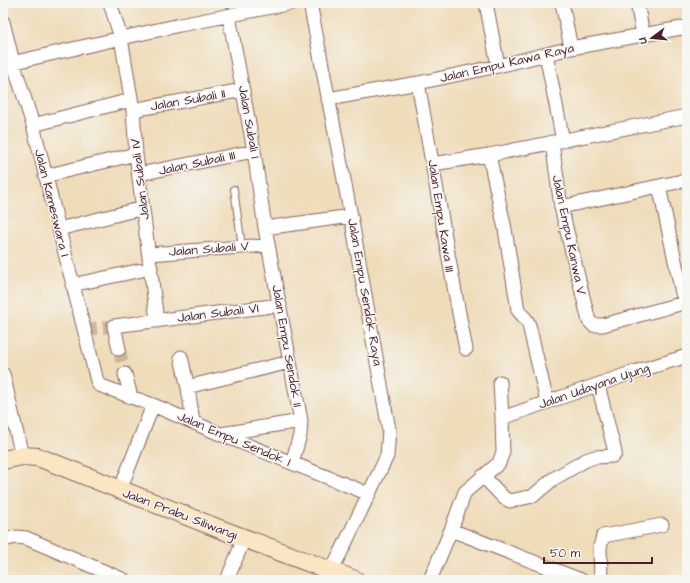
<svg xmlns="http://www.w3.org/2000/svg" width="690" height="583" viewBox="0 0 690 583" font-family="'Architects Daughter',sans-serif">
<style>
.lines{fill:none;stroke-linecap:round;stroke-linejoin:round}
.street-tunnel{stroke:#ceb69d;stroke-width:13;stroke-dasharray:13 6;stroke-linecap:butt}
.lane-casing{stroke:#84615d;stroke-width:8}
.street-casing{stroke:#84615d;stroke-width:15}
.secondary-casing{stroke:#84615d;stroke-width:20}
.lane{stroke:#fff;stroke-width:6}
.street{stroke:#fff;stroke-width:13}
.secondary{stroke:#fbe6c4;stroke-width:18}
.labels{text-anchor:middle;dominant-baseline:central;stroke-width:3;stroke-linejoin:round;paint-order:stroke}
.street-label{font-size:13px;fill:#4a1f2b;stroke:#f6f6f2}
</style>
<rect width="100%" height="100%" fill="#f6f6f2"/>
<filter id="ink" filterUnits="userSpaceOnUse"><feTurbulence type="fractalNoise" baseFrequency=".025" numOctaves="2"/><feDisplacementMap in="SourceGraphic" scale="8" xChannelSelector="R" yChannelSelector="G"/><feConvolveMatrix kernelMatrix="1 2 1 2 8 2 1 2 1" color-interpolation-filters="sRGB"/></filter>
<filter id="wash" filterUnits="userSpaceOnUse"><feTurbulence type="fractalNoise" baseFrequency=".012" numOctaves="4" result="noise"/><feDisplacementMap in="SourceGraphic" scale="16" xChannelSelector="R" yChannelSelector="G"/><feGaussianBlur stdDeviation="0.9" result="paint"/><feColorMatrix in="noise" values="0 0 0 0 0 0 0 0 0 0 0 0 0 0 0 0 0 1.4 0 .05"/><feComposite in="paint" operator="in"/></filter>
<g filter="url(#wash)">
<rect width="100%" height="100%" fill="#efdcb9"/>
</g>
<g filter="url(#ink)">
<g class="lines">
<path class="street-tunnel" d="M 84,330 L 114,326
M 119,349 L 125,374"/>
<defs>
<path id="lane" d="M 234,189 L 242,247"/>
<path id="street" d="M 110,3 L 121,38 L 133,110 L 136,154 L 157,321
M 310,3 L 351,216 L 389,430 L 387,456 L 341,552 L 331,570
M 486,3 L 498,66
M 562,3 L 571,48
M 637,3 L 643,35
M 229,16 L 254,151 L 265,228 L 301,421 L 300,435 L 292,463
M 3,22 L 13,62 L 33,125 L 97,381 L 99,385 L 153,405 L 220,434 L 369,494
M 546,54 L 563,141
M 3,65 L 68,50 L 180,25 L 292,3
M 418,83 C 434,171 448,260 466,349
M 328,99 L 418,83 L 498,66 L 571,48 L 687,27
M 133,110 L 243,90
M 33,125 L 131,100
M 552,142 L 561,207 L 589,321 L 593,325 L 603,325 L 687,302
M 489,155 L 505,229 L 518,310 C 521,315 527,318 529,325 L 547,402
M 433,164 L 489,155 L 687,116
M 139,174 L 254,151
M 45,176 L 136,154
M 659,186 L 682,293 L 686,302
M 561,207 L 687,180
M 265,228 L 351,216
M 59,229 L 143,208
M 149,254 L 268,245
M 72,285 L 151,268
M 119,349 L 114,326 L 280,305
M 181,357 L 188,388 L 193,422
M 3,374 L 22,456
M 125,374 L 131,397
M 188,388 L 195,385 L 290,362
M 502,418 L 628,374 L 687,356
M 221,434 L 301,421
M 483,476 L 504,498 L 510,501 L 533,496 L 553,479 L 586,460 L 595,457 L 613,456 L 615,454 L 615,452 L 598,385
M 120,490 L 153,405
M 451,530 L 581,580
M 3,540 L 16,537 L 26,538 L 124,580
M 227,580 L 244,539
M 430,580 L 451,530 L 465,492 L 499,463 L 503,452 L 502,418 L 500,382
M 601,580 L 600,547 L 603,536 L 662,525"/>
<path id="secondary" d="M 3,460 L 22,456 L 38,457 L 212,526 L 355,580"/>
</defs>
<use href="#lane" class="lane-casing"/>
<use href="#street" class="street-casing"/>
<use href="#secondary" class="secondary-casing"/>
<use href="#lane" class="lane"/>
<use href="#street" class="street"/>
<use href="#secondary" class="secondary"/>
</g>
</g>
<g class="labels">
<g class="street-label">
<text transform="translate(507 63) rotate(-13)">Jalan Empu Kawa Raya</text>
<text transform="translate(188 100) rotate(-10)">Jalan Subali II</text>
<text transform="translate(249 122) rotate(80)">Jalan Subali I</text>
<text transform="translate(197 163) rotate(-12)">Jalan Subali III</text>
<text transform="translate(140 179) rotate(-97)">Jalan Subali IV</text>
<text transform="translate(52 203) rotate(76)">Jalan Kameswara I</text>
<text transform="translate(441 216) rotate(81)">Jalan Empu Kawa III</text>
<text transform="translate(569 235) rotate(78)">Jalan Empu Kanwa V</text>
<text transform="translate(209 249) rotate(-4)">Jalan Subali V</text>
<text transform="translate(365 292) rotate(80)">Jalan Empu Sendok Raya</text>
<text transform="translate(218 313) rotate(-7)">Jalan Subali VI</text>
<text transform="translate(287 346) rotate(80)">Jalan Empu Sendok II</text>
<text transform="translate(594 386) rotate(-19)">Jalan Udayana Ujung</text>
<text transform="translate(234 439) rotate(23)">Jalan Empu Sendok I</text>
<text transform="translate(180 514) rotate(21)">Jalan Prabu Siliwangi</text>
</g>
</g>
<rect width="690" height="583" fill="none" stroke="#f6f6f2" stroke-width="16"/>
<g transform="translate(652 38) rotate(254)" stroke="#f6f6f2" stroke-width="3" paint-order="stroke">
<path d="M0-3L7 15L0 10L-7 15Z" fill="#4a1f2b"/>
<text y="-6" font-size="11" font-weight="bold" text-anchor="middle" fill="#4a1f2b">U</text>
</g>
<path d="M544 557v6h108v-6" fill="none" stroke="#4a1f2b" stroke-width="2"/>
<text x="550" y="557" font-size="12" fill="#4a1f2b" stroke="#f6f6f2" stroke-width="3" paint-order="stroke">50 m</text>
</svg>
